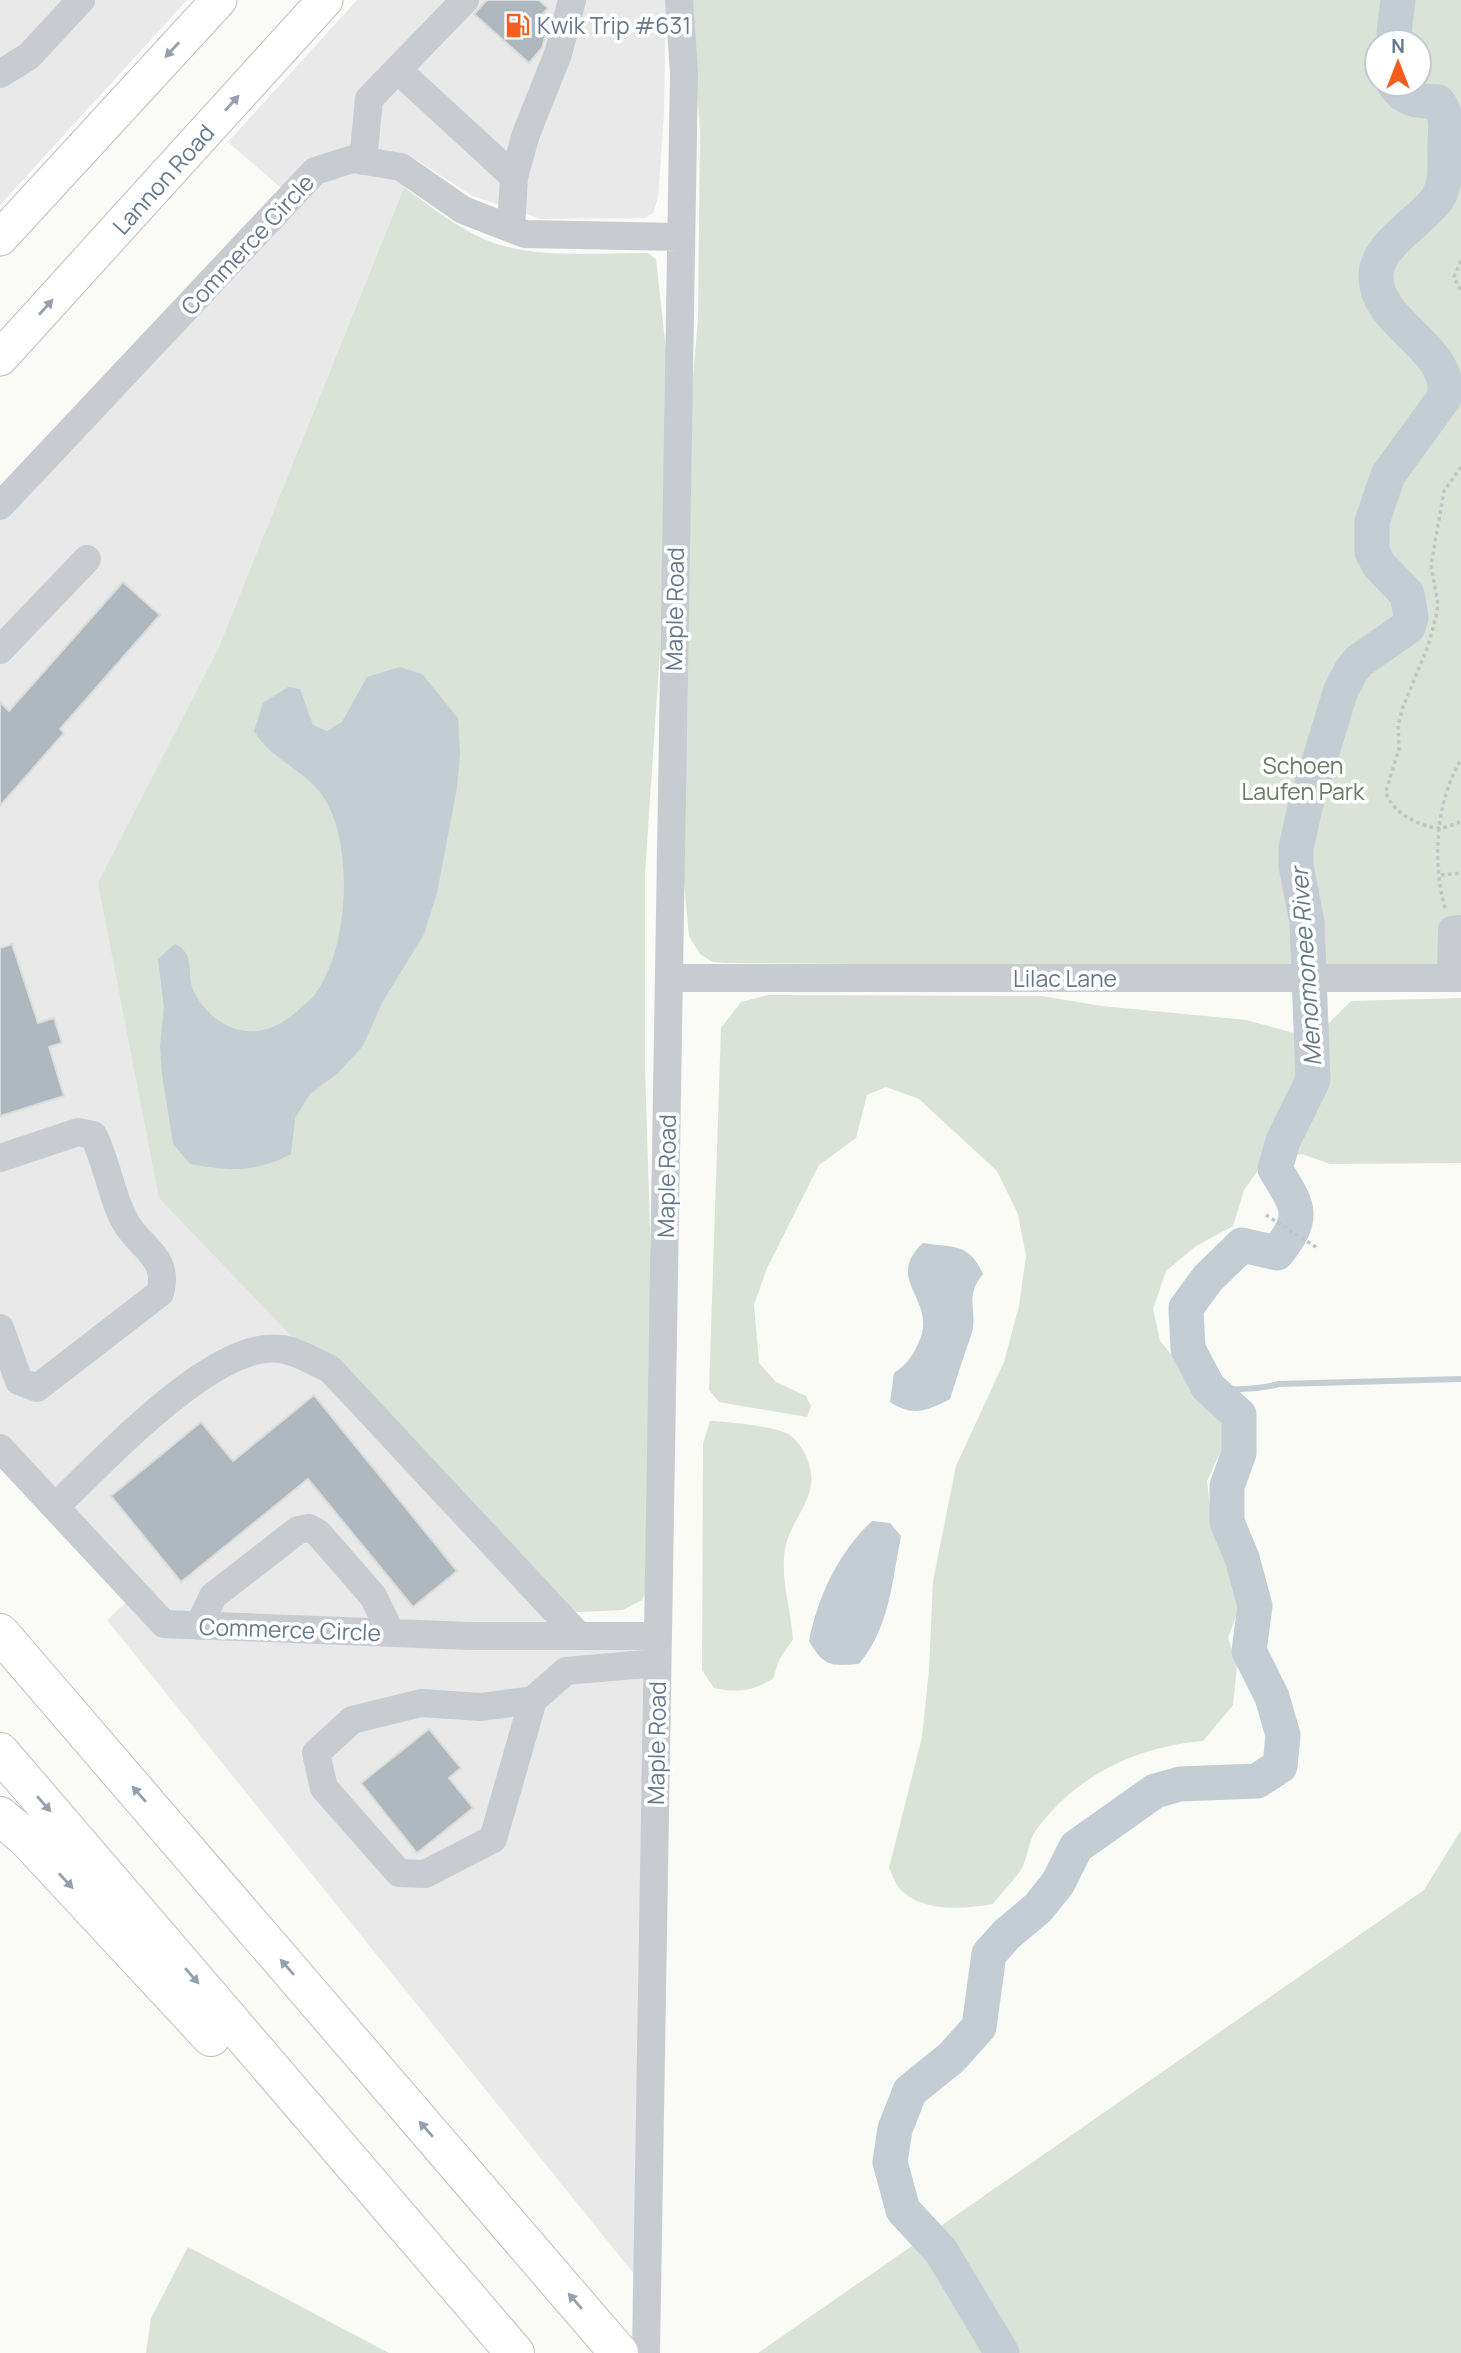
<svg xmlns="http://www.w3.org/2000/svg" width="1461" height="2353" viewBox="0 0 1461 2353" font-family="Manrope,sans-serif">
<style>
.built{fill:#e8e9e8}
.green{fill:#dbe2d8;fill-rule:evenodd}
.water{fill:#c3cdd3}
.lines{fill:none;stroke-linecap:round;stroke-linejoin:round}
.stream{stroke:#c3cdd3;stroke-width:6}
.river{stroke:#c3cdd3;stroke-width:35}
.building{fill:#b0b8bf;stroke:#dcdcd9;stroke-width:2}
.major-casing{stroke:#babfc3;stroke-width:37}
.highway-casing{stroke:#bcbfc3;stroke-width:40}
.path{stroke:#c1c4c6;stroke-width:3.5;stroke-dasharray:3.5 3.5;stroke-linecap:butt}
.minor{stroke:#c8cbd0;stroke-width:28}
.major{stroke:#fff;stroke-width:35}
.highway{stroke:#fff;stroke-width:38}
.oneway{fill:#94a0ae}
.labels{text-anchor:middle;dominant-baseline:central;stroke-width:7;stroke-linejoin:round;paint-order:stroke}
.poi-label{font-size:23px;fill:#66788b;stroke:#fff;text-anchor:start}
.street-label{font-size:23px;fill:#66788b;stroke:#fff}
.park-label{font-size:23px;fill:#657c61;stroke:#fff}
.water-label{font-size:24px;font-style:italic;fill:#627a86;stroke:#fff}
</style>
<rect width="100%" height="100%" fill="#fafaf7"/>
<path class="built" d="M 0,0 L 187,0 L 0,205 Z
M 357,0 L 666,0 L 664,114 L 658,198 L 653,213 L 645,218 L 541,219 L 473,196 L 415,159 L 218,649 L 98,884 L 355,1362 L 571,1631 L 649,1632 L 634,2274 L 107,1620 L 133,1596 L 0,1436 L 0,520 L 295,200 L 228,142 Z"/>
<path class="green" d="M 690,0 L 1461,0 L 1461,969 L 727,963 L 713,962 L 700,954 L 689,936 L 679,828 L 685,468 L 698,319 L 700,129 ZM 1377,42 L 1419,42 L 1419,84 L 1377,84 Z
M 404,187 C 430,206 456,227 486,240 C 537,260 595,252 648,253 L 656,259 L 669,378 L 660,651 L 645,873 L 645,1069 L 651,1260 L 647,1589 L 642,1600 L 623,1610 L 557,1613 L 159,1198 L 98,883 L 218,649 Z
M 768,995 L 1042,996 L 1102,1006 L 1246,1020 L 1294,1033 L 1323,1029 L 1351,1001 L 1461,998 L 1461,1163 L 1330,1164 L 1302,1154 L 1264,1162 L 1244,1190 L 1233,1226 L 1196,1246 L 1166,1271 L 1153,1309 L 1160,1341 L 1214,1405 L 1227,1438 L 1207,1481 L 1211,1517 L 1223,1538 L 1242,1600 L 1228,1638 L 1237,1666 L 1233,1705 L 1203,1741 C 1135,1747 1077,1775 1036,1830 C 1029,1840 1028,1854 1023,1866 C 1016,1879 1002,1892 993,1904 C 963,1909 922,1913 899,1888 C 895,1883 892,1874 889,1868 L 922,1737 L 929,1670 L 933,1581 L 956,1466 L 1004,1362 L 1019,1306 L 1026,1256 L 1018,1214 L 997,1171 L 919,1099 L 886,1087 L 867,1095 L 856,1138 L 819,1165 L 767,1268 L 754,1305 L 759,1363 L 776,1382 L 806,1396 L 811,1406 L 807,1417 L 719,1402 L 709,1390 L 721,1028 L 741,1002 Z
M 710,1421 C 724,1421 777,1427 788,1434 C 803,1443 814,1468 811,1485 C 807,1509 789,1525 785,1549 C 780,1577 791,1610 793,1639 L 779,1660 L 773,1679 C 752,1691 737,1693 714,1688 L 702,1670 L 703,1444 Z
M 1461,1830 L 1461,2353 L 758,2353 L 1424,1890 Z
M 188,2247 L 389,2353 L 146,2353 L 151,2318 Z"/>
<path class="water" d="M 400,667 L 422,674 L 458,718 L 460,753 L 457,788 L 437,893 L 424,934 L 382,1003 L 363,1046 L 337,1074 L 310,1094 L 295,1118 L 291,1154 C 255,1173 229,1171 190,1164 L 173,1144 L 162,1074 L 160,1046 L 164,1008 L 158,959 L 175,944 C 196,954 186,972 193,990 C 198,1001 210,1016 221,1022 C 246,1038 272,1032 294,1014 C 300,1008 308,1002 314,996 C 349,950 355,845 323,796 C 304,769 271,760 254,731 L 263,703 L 288,687 L 300,689 L 313,725 L 327,731 L 342,722 L 367,677 Z
M 923,1243 C 955,1248 969,1243 983,1274 C 963,1298 979,1311 971,1336 C 963,1357 957,1378 950,1399 C 928,1411 912,1417 890,1402 L 894,1373 C 906,1365 912,1357 918,1344 C 940,1300 882,1281 923,1243 Z
M 872,1521 L 890,1523 L 901,1536 C 892,1581 890,1627 859,1664 C 831,1666 824,1667 809,1641 C 818,1596 838,1553 872,1521 Z"/>
<g class="lines">
<path class="stream" d="M 1208,1387 C 1233,1391 1255,1390 1279,1384 L 1461,1379"/>
<path class="river" d="M 1397,42 L 1394,33 L 1398,0
M 1002,2353 L 941,2251 L 903,2210 L 890,2162 L 895,2129 L 910,2091 L 951,2058 L 979,2027 L 989,1954 L 1007,1934 L 1038,1908 L 1058,1883 L 1076,1847 L 1155,1791 L 1180,1784 L 1257,1781 L 1280,1766 L 1283,1735 L 1272,1697 L 1249,1651 L 1255,1606 L 1242,1558 L 1227,1522 L 1227,1486 L 1239,1453 L 1239,1415 L 1208,1387 L 1188,1349 L 1186,1308 L 1208,1278 L 1242,1245 L 1277,1253 C 1307,1215 1298,1207 1275,1169 L 1283,1141 L 1313,1080 L 1307,922 L 1296,866 L 1296,848 L 1305,807 L 1341,690 L 1351,671 L 1359,661 L 1408,627 L 1411,617 L 1407,594 L 1379,565 L 1372,552 L 1372,522 L 1388,475 L 1444,398 C 1455,348 1376,326 1376,277 C 1375,245 1420,223 1437,199 C 1447,184 1445,164 1445,147 C 1445,129 1449,117 1438,102 C 1420,101 1404,101 1394,84"/>
</g>
<path class="building" d="M 487,0 L 539,0 L 548,8 L 539,18 L 548,26 L 542,48 L 529,63 L 474,14 Z
M 123,582 L 160,615 L 60,729 L 64,733 L 0,806 L 0,702 L 9,711 Z
M 12,944 L 38,1023 L 54,1018 L 62,1043 L 49,1047 L 64,1096 L 0,1116 L 0,948 Z
M 314,1395 L 457,1571 L 413,1607 L 308,1479 L 181,1582 L 111,1496 L 201,1422 L 233,1461 Z
M 429,1729 L 461,1768 L 449,1778 L 473,1808 L 417,1853 L 361,1783 Z"/>
<g class="lines">
<defs>
<path id="major" d="M 0,238 L 219,0
M 0,358 L 325,0"/>
<path id="highway" d="M 0,1633 L 619,2353
M 0,1752 L 515,2353
M 0,1816 L 26,1838 L 211,2037"/>
</defs>
<use href="#major" class="major-casing"/>
<use href="#highway" class="highway-casing"/>
<path class="path" d="M 1461,261 L 1454,277 L 1461,291
M 1461,467 L 1444,491 L 1431,565 L 1438,604 L 1436,617 L 1428,646 L 1403,707 L 1398,725 L 1399,749 L 1386,791 C 1388,810 1421,828 1439,828 C 1446,828 1454,824 1461,822
M 1441,875 L 1461,873
M 1445,908 C 1432,863 1436,800 1461,760
M 1266,1215 L 1319,1249"/>
<path class="minor" d="M 399,71 L 514,177
M 0,74 L 29,56 L 81,0
M 363,161 L 369,99 L 465,0
M 511,228 L 514,177 L 526,134 L 558,54 L 572,0
M 0,506 L 315,171 L 353,159 L 401,167 L 463,210 L 525,234 L 680,237
M 0,650 L 87,559
M 670,978 L 1461,978
M 1451,978 L 1452,930 L 1461,929
M 0,1158 L 78,1132 L 93,1135 C 107,1161 112,1200 126,1223 C 141,1249 170,1257 160,1293 L 37,1388 L 19,1381 L 0,1328
M 0,1448 L 164,1624 L 469,1636 L 658,1636
M 55,1507 C 102,1463 214,1339 281,1349 C 297,1351 316,1363 330,1369 L 579,1636
M 199,1626 L 213,1596 L 298,1530 L 309,1528 L 318,1533 L 373,1596 L 391,1633
M 533,1700 L 481,1707 L 421,1703 L 352,1720 L 316,1753 L 324,1788 L 399,1873 L 425,1874 L 493,1839 L 533,1700 L 566,1671 L 657,1663
M 646,2353 L 684,73 L 679,0"/>
<use href="#major" class="major"/>
<use href="#highway" class="highway"/>
</g>
<defs><path id="oneway-solid" d="M-6-.8H1V-3.2L6.5 0L1 3.2V.8H-6Z" transform="scale(1.75)"/></defs>
<g class="oneway">
<use href="#oneway-solid" transform="translate(172 50) rotate(133)"/>
<use href="#oneway-solid" transform="translate(232 103) rotate(-48)"/>
<use href="#oneway-solid" transform="translate(46 307) rotate(-48)"/>
<use href="#oneway-solid" transform="translate(139 1794) rotate(-131)"/>
<use href="#oneway-solid" transform="translate(44 1804) rotate(49)"/>
<use href="#oneway-solid" transform="translate(66 1881) rotate(47)"/>
<use href="#oneway-solid" transform="translate(287 1967) rotate(-131)"/>
<use href="#oneway-solid" transform="translate(192 1976) rotate(49)"/>
<use href="#oneway-solid" transform="translate(426 2129) rotate(-131)"/>
<use href="#oneway-solid" transform="translate(575 2301) rotate(-131)"/>
</g>
<defs>
<symbol id="fuel-bare" viewBox="-9 -9 18 18"><path d="M-5.5-6h7V0h2V4h1.3V-2.5L3-4.5l.8-.8L6-3V5H2.5V1h-1V6h-7ZM-4.2-4.7v3.2H.2V-4.7Z" fill="#f55d1c" stroke="#fff" stroke-width="2.5" paint-order="stroke"/></symbol>
</defs>
<g fill-rule="evenodd">
<use href="#fuel-bare" x="500" y="8" width="35" height="35"/>
</g>
<g class="labels">
<g class="poi-label">
<text x="537" y="25">Kwik Trip #631</text>
</g>
<g class="street-label">
<text transform="translate(163 179) rotate(-48)">Lannon Road</text>
<text transform="translate(247 244) rotate(-47)">Commerce Circle</text>
<text transform="translate(674 609) rotate(-89)">Maple Road</text>
<text x="1065" y="978">Lilac Lane</text>
<text transform="translate(666 1176) rotate(-89)">Maple Road</text>
<text transform="translate(290 1629) rotate(2)">Commerce Circle</text>
<text transform="translate(656 1743) rotate(-89)">Maple Road</text>
</g>
<g class="park-label">
<text x="1303" y="765">Schoen<tspan x="1303" dy="26">Laufen Park</tspan></text>
</g>
<g class="water-label">
<text transform="translate(1305 967) rotate(-94)">Menomonee River</text>
</g>
</g>
<g transform="translate(1398 63)"><circle r="33" fill="#ffffff" stroke="#c2c9d1" stroke-width="2"/>
<path d="M0-5L12 26L0 18L-12 26Z" fill="#f55d1c"/>
<text y="-10" font-size="19" font-weight="bold" text-anchor="middle" fill="#66788b">N</text>
</g>
</svg>
